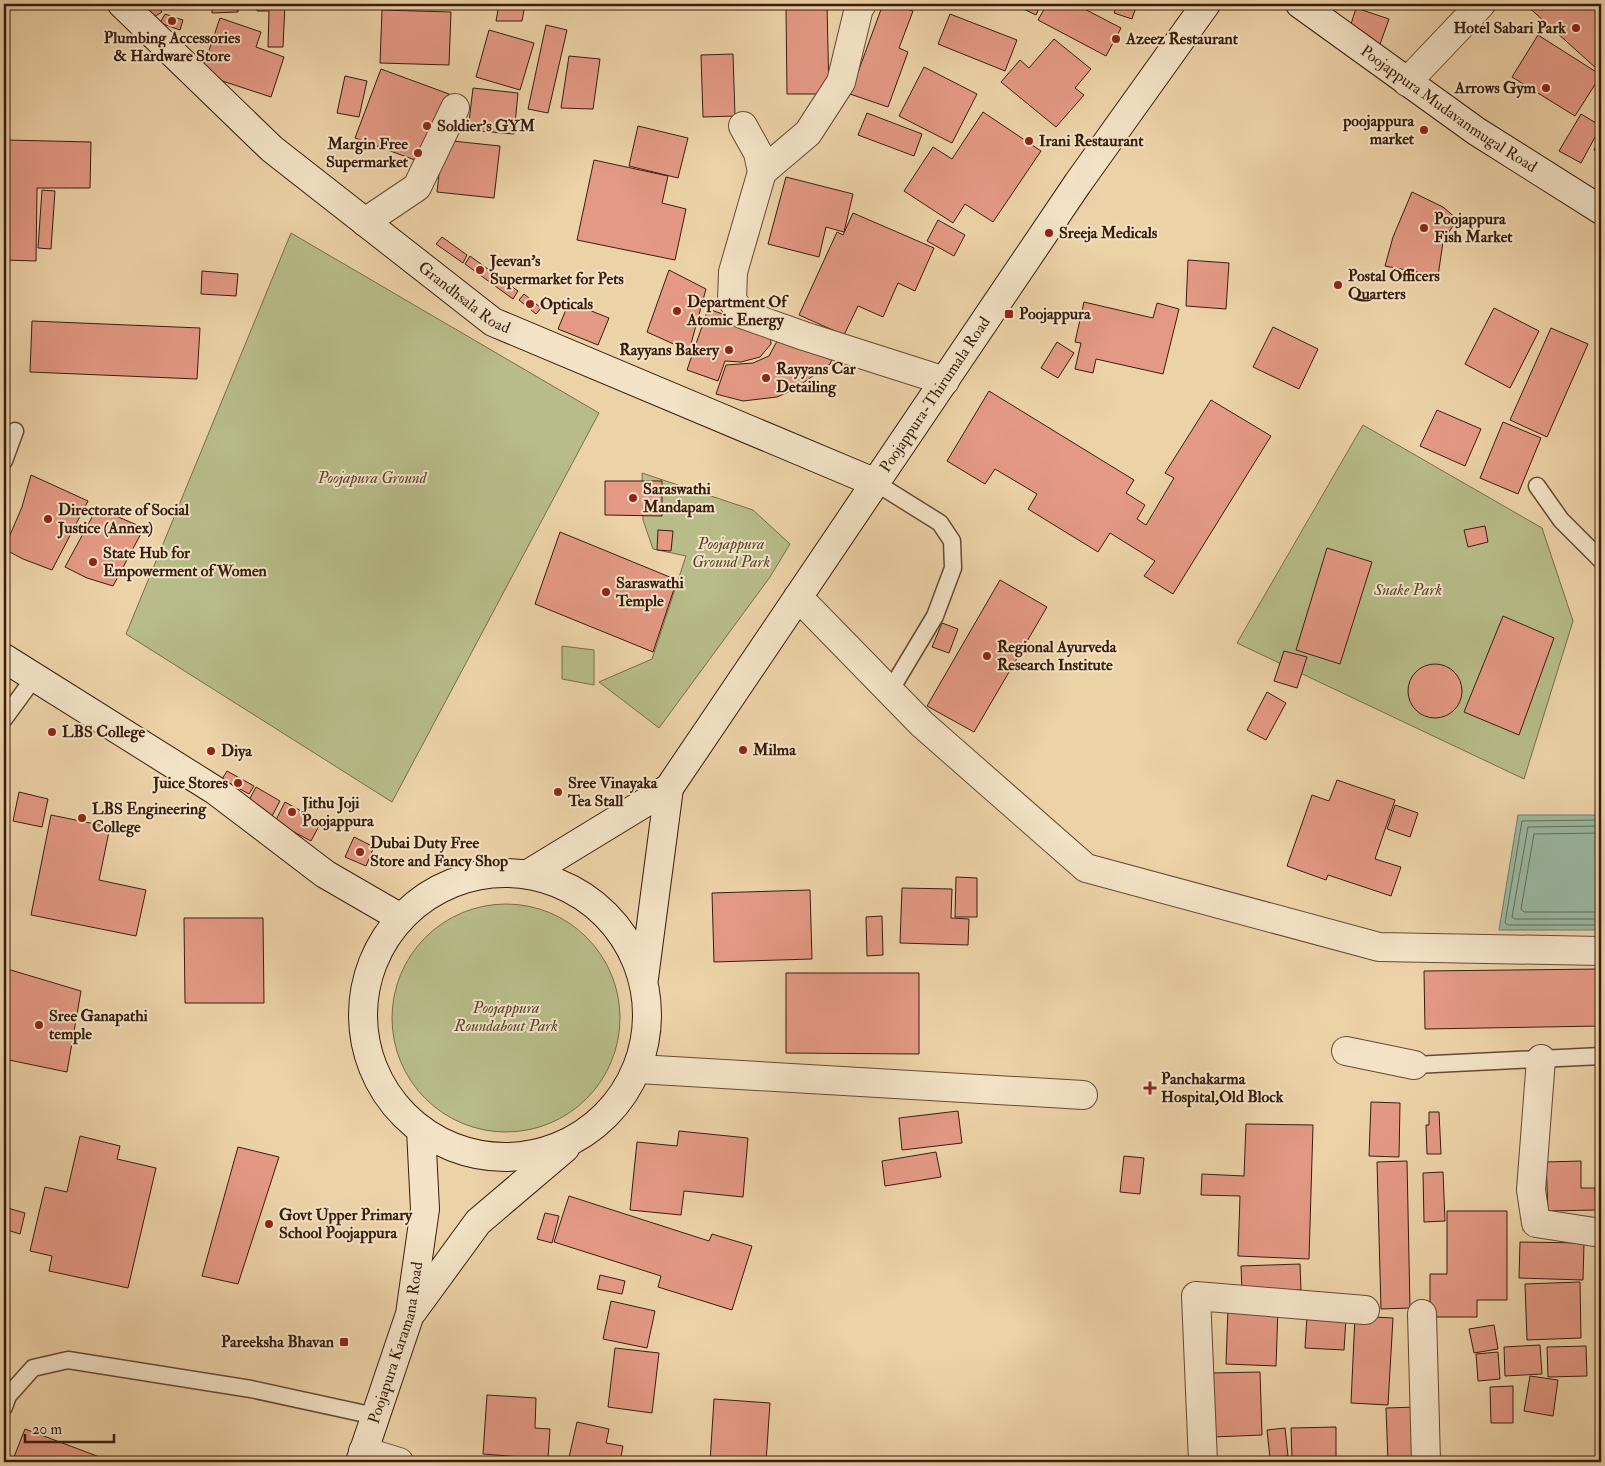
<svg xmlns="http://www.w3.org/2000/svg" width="1605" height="1466" viewBox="0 0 1605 1466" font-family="'IM FELL Double Pica',serif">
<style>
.green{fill:#b7bc88;stroke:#786c4b}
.water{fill:#9ab8a2;stroke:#737a67}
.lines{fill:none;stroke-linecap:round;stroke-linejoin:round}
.shore{stroke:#696a58;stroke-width:1}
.building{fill:#e49984;stroke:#381d0e}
.lane-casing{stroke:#654a34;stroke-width:19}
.street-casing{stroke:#654a34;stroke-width:30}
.secondary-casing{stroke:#381d0e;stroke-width:30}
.lane{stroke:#f3e2c6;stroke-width:16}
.street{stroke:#f3e2c6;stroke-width:28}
.secondary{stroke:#f3e2c6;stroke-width:28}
.poi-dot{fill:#8f2418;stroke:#f3e2c6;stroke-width:2}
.labels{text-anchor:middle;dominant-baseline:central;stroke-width:4;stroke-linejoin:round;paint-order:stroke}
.poi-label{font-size:16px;font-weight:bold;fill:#381d0e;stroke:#f3e2c6;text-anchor:start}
.street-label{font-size:16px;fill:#381d0e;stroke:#f3e2c6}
.park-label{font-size:16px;font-style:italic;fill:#58452c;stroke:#f3e2c6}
</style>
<rect width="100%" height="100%" fill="#ecd2a7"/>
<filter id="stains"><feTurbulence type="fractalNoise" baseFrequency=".004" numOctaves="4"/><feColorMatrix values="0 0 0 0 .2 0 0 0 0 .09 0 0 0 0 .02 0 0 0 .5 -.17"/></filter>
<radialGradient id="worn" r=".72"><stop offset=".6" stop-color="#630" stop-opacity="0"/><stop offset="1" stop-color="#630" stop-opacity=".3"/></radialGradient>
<path class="green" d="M 291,233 L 599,413 L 392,802 L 126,634 Z
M 1363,425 L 1542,528 L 1573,621 L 1524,779 L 1237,643 Z
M 642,473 L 753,510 L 790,544 L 770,577 L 659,728 L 599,682 L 652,659 L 686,556 L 653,549 L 643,520 Z
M 562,646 L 594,650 L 594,685 L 562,679 Z
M392 1018a114 114 0 1 1 228 0a114 114 0 1 1-228 0Z"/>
<path class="water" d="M 1518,815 L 1601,815 L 1601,930 L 1499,930 Z"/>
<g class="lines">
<path class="shore" d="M 1601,820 L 1522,821 L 1505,923 L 1508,925 L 1601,925
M 1601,826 L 1528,827 L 1512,917 L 1515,919 L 1601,919
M 1601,833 L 1534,834 L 1521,909 L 1524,912 L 1601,912"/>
</g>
<path class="building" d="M 139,4 L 157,4 L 162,12 L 149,20 Z
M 212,4 L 238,4 L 238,12 L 212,13 Z
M 257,4 L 285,4 L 283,47 L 268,47 L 269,11 L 257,11 Z
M 499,4 L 525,4 L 522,21 L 496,21 Z
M 813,4 L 827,4 L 829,94 L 787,94 L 786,8 L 813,8 Z
M 883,4 L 891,4 L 913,11 L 899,48 L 908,52 L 888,107 L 850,94 Z
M 1013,4 L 1041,4 L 1036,15 Z
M 1047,4 L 1075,4 L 1121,28 L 1106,56 L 1038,20 Z
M 1117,4 L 1137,4 L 1132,19 L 1114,13 Z
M 1525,4 L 1601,4 L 1601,64 L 1597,69 Z
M 1356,8 L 1389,19 L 1379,47 L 1347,37 Z
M 382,10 L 451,12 L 449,65 L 380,63 Z
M 165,14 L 183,20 L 180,30 L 160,23 Z
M 950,14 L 1017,40 L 1005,71 L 938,44 Z
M 220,18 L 261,32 L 256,47 L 284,57 L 271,97 L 201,74 Z
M 546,25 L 567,30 L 548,113 L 528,109 Z
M 489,30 L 534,43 L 520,90 L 476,77 Z
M 1538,35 L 1601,75 L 1575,116 L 1512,77 Z
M 1054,39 L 1091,69 L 1075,88 L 1084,95 L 1056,127 L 1001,82 L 1020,60 L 1029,68 Z
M 733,54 L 735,116 L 703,117 L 701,55 Z
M 569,56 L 600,59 L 593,109 L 561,108 Z
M 924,67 L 977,94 L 952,143 L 899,116 Z
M 381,69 L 449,94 L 423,163 L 355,138 Z
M 345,76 L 367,81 L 359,117 L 337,113 Z
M 473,88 L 518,93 L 514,134 L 468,130 Z
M 983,112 L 1041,151 L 993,222 L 965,204 L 953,223 L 904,191 L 933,147 L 952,159 Z
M 867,113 L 922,134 L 914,156 L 858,135 Z
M 1581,114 L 1601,126 L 1581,163 L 1559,151 Z
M 638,126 L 688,138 L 678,178 L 629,166 Z
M 1601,137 L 1601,153 L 1594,150 Z
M 7,140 L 91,142 L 90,188 L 37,188 L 36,261 L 4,260 L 4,171 L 7,171 Z
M 443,140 L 500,146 L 494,198 L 437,192 Z
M 594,160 L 668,176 L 662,203 L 686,209 L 675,260 L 577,240 Z
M 786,177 L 853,194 L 844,232 L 826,227 L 819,257 L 768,244 Z
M 42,190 L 55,191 L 51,249 L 38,248 Z
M 1412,192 L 1443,207 L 1457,219 L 1443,242 L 1438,276 L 1385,266 L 1393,237 Z
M 853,213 L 934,248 L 915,291 L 898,283 L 883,317 L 858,306 L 844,335 L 799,315 L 837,232 L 843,235 Z
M 938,220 L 965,235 L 954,256 L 927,241 Z
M 442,237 L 467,255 L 463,263 L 436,244 Z
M 470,256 L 496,275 L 491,283 L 465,264 Z
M 1188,260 L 1229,263 L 1226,309 L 1186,306 Z
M 669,270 L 706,289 L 689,351 L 647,332 Z
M 202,271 L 238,274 L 236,296 L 201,294 Z
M 497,276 L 518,291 L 513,299 L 491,283 Z
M 524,294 L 541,308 L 536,314 L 519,300 Z
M 569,302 L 609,318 L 598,345 L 558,329 Z
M 1084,302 L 1153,318 L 1157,303 L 1179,309 L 1163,374 L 1096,359 L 1093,373 L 1075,369 L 1081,343 L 1075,342 Z
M 1494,308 L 1539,331 L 1510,388 L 1465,364 Z
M 708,309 L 770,330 L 771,344 L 760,357 L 741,362 L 725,361 L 718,381 L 687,370 Z
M 32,321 L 200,328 L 197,379 L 30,372 Z
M 1273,327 L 1318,349 L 1299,389 L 1253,367 Z
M 1551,328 L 1588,344 L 1547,437 L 1510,420 Z
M 782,332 L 836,350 L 830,364 L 793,390 L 777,397 L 743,401 L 716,394 L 726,365 L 753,363 L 769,356 Z
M 1057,342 L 1074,353 L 1058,378 L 1041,368 Z
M 989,391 L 1134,480 L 1126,493 L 1145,505 L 1137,519 L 1146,525 L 1174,478 L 1165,473 L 1211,400 L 1271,436 L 1173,594 L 1144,576 L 1155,561 L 1110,533 L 1098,552 L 1028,509 L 1037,494 L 995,469 L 985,484 L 947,461 Z
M 1437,410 L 1481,429 L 1465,466 L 1420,446 Z
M 1503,422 L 1541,438 L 1518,494 L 1480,478 Z
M 31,475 L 88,501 L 52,570 L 23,559 L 4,549 L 22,507 Z
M 605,481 L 662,481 L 662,516 L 605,515 Z
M 97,508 L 144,528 L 113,586 L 87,578 L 65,567 Z
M 1485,526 L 1488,542 L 1468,547 L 1464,530 Z
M 658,530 L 673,531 L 671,551 L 657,550 Z
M 560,532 L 677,580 L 653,652 L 535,604 Z
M 1327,548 L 1372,562 L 1340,664 L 1296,650 Z
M 1000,580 L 1047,607 L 974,732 L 927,706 Z
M 1503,616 L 1554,638 L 1519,735 L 1464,712 Z
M 942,623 L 958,629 L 949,653 L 932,647 Z
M 1284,651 L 1307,657 L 1297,688 L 1274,681 Z
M1408 691a27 27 0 1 1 54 0a27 27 0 1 1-54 0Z
M 1267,692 L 1286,703 L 1266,740 L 1247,730 Z
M 227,771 L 254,786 L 249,794 L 222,779 Z
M 1337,780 L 1395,800 L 1375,859 L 1401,867 L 1391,896 L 1328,875 L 1326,880 L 1287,866 L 1312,795 L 1329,801 Z
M 256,787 L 280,801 L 271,818 L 247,804 Z
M 19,792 L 48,799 L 42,827 L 13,821 Z
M 285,802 L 321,822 L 311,841 L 275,822 Z
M 1395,805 L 1418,813 L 1410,837 L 1387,829 Z
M 51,815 L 110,827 L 99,880 L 146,890 L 136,936 L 31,915 Z
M 354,837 L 374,847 L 366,866 L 345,857 Z
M 956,877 L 977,878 L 977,917 L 955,917 Z
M 902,888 L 952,889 L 951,918 L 969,919 L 968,945 L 900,943 Z
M 810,890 L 812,959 L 714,962 L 712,893 Z
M 882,916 L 883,955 L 867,956 L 866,917 Z
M 184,918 L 263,918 L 264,1003 L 185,1003 Z
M 4,968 L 81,991 L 67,1072 L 4,1059 Z
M 1601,969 L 1601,1026 L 1425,1029 L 1424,971 Z
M 786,973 L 919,973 L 919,1054 L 786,1053 Z
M 1371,1102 L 1400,1103 L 1399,1157 L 1369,1156 Z
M 958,1111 L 962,1143 L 902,1150 L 899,1118 Z
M 1429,1112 L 1439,1112 L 1441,1154 L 1427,1154 L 1426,1125 L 1429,1125 Z
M 1246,1124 L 1313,1125 L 1309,1259 L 1238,1256 L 1240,1196 L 1201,1195 L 1202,1174 L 1244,1176 Z
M 679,1131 L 748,1138 L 743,1197 L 684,1191 L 681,1215 L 630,1210 L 637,1142 L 677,1146 Z
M 80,1136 L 120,1146 L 117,1159 L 156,1168 L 128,1288 L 49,1271 L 52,1256 L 30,1251 L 45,1187 L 67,1192 Z
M 238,1147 L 279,1157 L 238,1284 L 202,1276 Z
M 936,1152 L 941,1177 L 885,1186 L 882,1161 Z
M 1124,1156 L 1144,1158 L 1140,1194 L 1120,1192 Z
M 1407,1161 L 1410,1308 L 1381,1309 L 1377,1162 Z
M 1581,1161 L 1581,1188 L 1595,1188 L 1596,1210 L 1548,1211 L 1546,1162 Z
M 1443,1172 L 1445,1221 L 1424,1222 L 1423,1173 Z
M 569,1196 L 709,1241 L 712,1234 L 752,1246 L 732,1310 L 658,1287 L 661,1276 L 554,1242 Z
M 4,1207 L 25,1213 L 20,1234 L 4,1229 Z
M 1447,1211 L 1507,1211 L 1507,1300 L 1477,1300 L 1477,1317 L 1430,1317 L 1430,1274 L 1447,1274 Z
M 545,1213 L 559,1216 L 552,1243 L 537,1239 Z
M 1520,1242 L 1584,1243 L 1583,1280 L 1519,1278 Z
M 1300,1264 L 1301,1290 L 1242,1292 L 1241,1266 Z
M 600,1275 L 625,1281 L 622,1294 L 597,1289 Z
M 1580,1282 L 1581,1338 L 1527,1340 L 1525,1284 Z
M 611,1301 L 655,1311 L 647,1348 L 603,1339 Z
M 1228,1307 L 1278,1308 L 1276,1366 L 1226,1364 Z
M 1307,1316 L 1346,1318 L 1344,1350 L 1305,1348 Z
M 1355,1316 L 1393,1318 L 1388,1405 L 1351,1403 Z
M 1494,1325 L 1498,1349 L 1474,1353 L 1469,1329 Z
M 1540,1345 L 1542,1374 L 1505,1376 L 1504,1347 Z
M 1586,1346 L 1587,1376 L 1548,1377 L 1547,1347 Z
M 615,1348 L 659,1353 L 652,1413 L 608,1407 Z
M 1498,1352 L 1500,1379 L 1478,1381 L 1476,1354 Z
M 1260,1372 L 1262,1435 L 1213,1437 L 1211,1373 Z
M 1530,1376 L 1558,1380 L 1553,1416 L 1524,1411 Z
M 1513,1386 L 1513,1423 L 1491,1423 L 1490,1387 Z
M 487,1395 L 536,1398 L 535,1428 L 550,1429 L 548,1459 L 483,1454 Z
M 714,1399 L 770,1403 L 766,1462 L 710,1462 Z
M 1417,1407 L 1419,1461 L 1388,1462 L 1386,1408 Z
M 577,1422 L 609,1429 L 606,1443 L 623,1446 L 620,1462 L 568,1462 Z
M 1336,1427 L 1336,1457 L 1292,1458 L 1291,1428 Z
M 1285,1428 L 1288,1456 L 1270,1458 L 1267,1430 Z
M 25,1429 L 113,1462 L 12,1462 Z"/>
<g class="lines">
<defs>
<path id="lane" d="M 4,461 L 15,431
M 876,483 L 940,523 L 952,541 L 953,568 L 935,616 L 890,691
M 1537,486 L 1561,520 L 1601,560
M 4,719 L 34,678
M 1414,1065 L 1601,1056
M 4,1407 L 8,1396 L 33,1368 L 68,1360 L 251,1389 L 375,1416"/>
<path id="street" d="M 1407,82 L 1481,4
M 743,126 L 758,153 L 762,172 L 733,272 L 732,300 L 742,314 L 804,336 L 945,381
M 762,172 L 808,133 L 841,82 L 859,8 L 862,4
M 365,222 L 417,187 L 455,108
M 798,597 L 922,724 L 1086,868 L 1379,947 L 1601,951
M 1346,1051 L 1414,1065
M 1541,1059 L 1531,1190 L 1536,1223 L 1601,1233
M 638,1069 L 1083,1095
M 1422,1314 L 1426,1462
M 363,1451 L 399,1462
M 1203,1462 L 1196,1296 L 1365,1310"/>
<g id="secondary">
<path id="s1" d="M 122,4 L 272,149 L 493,322 L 876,483"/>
<path id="s2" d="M 1300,4 L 1476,131 L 1601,210"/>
<path d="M 4,658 L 216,791 L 325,874 L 401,918"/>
<circle cx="505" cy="1015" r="142"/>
<path id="s3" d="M 528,874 L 669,788 L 1078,183 L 1206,4"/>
<path d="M 644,978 L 669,788"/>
<path d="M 413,1311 L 478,1222 L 565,1148"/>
<path id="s4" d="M 360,1462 L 410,1314 L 425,1209 L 421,1130"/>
</g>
</defs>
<use href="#lane" class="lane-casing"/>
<use href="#street" class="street-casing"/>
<use href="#secondary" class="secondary-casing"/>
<use href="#lane" class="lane"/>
<use href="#street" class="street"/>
<use href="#secondary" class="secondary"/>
</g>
<g class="poi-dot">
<circle cx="172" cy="21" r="5"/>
<circle cx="1576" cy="28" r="5"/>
<circle cx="1116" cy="39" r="5"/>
<circle cx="1546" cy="88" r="5"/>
<circle cx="427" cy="126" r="5"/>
<circle cx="1424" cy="130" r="5"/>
<circle cx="1029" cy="141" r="5"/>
<circle cx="418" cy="153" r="5"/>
<circle cx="1424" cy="228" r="5"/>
<circle cx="1049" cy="233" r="5"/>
<circle cx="480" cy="270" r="5"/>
<circle cx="1338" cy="285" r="5"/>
<circle cx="530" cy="304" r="5"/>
<circle cx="677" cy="311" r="5"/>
<rect x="1004" y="309" width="10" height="10" rx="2.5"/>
<circle cx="729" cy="350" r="5"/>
<circle cx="766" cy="378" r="5"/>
<circle cx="633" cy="498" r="5"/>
<circle cx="48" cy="519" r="5"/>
<circle cx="93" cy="562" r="5"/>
<circle cx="606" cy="592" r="5"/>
<circle cx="987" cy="656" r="5"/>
<circle cx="52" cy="732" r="5"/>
<circle cx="743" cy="750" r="5"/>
<circle cx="211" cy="751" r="5"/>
<circle cx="238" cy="783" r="5"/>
<circle cx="558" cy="792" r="5"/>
<circle cx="292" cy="812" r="5"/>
<circle cx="82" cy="818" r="5"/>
<circle cx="360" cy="852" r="5"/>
<circle cx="39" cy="1025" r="5"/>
<path d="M1147.5 1080.5h5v5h5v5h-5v5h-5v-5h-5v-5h5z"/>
<circle cx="269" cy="1224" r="5"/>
<rect x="339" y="1337" width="10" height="10" rx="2.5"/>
</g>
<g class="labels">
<g class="poi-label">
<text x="1566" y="28" text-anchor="end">Hotel Sabari Park</text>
<text x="172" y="38" text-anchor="middle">Plumbing Accessories<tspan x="172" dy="18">&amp; Hardware Store</tspan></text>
<text x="1126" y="39">Azeez Restaurant</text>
<text x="1536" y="88" text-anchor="end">Arrows Gym</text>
<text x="1414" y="121" text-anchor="end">poojappura<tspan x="1414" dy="18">market</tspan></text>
<text x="437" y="126">Soldier's GYM</text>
<text x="1039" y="141">Irani Restaurant</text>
<text x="408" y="144" text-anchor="end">Margin Free<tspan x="408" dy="18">Supermarket</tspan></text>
<text x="1434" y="219">Poojappura<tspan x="1434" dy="18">Fish Market</tspan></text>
<text x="1059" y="233">Sreeja Medicals</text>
<text x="490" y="261">Jeevan's<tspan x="490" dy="18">Supermarket for Pets</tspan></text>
<text x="1348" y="276">Postal Officers<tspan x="1348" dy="18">Quarters</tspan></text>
<text x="687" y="302">Department Of<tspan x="687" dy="18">Atomic Energy</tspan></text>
<text x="540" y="304">Opticals</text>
<text x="1019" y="314">Poojappura</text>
<text x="719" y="350" text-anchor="end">Rayyans Bakery</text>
<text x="776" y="369">Rayyans Car<tspan x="776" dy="18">Detailing</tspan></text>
<text x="643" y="489">Saraswathi<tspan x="643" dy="18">Mandapam</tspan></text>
<text x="58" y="510">Directorate of Social<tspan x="58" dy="18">Justice (Annex)</tspan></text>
<text x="103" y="553">State Hub for<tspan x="103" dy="18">Empowerment of Women</tspan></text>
<text x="616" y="583">Saraswathi<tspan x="616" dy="18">Temple</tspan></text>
<text x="997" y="647">Regional Ayurveda<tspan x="997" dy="18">Research Institute</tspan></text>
<text x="62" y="732">LBS College</text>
<text x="753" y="750">Milma</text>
<text x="221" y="751">Diya</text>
<text x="228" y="783" text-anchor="end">Juice Stores</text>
<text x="568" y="783">Sree Vinayaka<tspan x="568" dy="18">Tea Stall</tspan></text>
<text x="302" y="803">Jithu Joji<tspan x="302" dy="18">Poojappura</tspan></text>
<text x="92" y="809">LBS Engineering<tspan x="92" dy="18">College</tspan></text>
<text x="370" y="843">Dubai Duty Free<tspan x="370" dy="18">Store and Fancy Shop</tspan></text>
<text x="49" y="1016">Sree Ganapathi<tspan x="49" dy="18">temple</tspan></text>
<text x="1161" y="1079">Panchakarma<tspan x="1161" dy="18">Hospital,Old Block</tspan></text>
<text x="279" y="1215">Govt Upper Primary<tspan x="279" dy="18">School Poojappura</tspan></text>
<text x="334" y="1342" text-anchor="end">Pareeksha Bhavan</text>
</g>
<g class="street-label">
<text stroke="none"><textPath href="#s2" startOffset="182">Poojappura Mudavanmugal Road</textPath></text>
<text stroke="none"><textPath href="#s1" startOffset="452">Grandhsala Road</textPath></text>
<text stroke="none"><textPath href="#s3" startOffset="640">Poojappura-Thirumala Road</textPath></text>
<text stroke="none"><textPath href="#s4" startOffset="125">Poojapura Karamana Road</textPath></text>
</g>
<g class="park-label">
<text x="372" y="478">Poojapura Ground</text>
<text x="731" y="544">Poojappura<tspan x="731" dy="18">Ground Park</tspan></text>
<text x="1408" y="590">Snake Park</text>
<text x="506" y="1008">Poojappura<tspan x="506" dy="18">Roundabout Park</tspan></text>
</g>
</g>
<rect width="1605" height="1466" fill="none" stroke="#ecd2a7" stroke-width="20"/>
<rect x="5" y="5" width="1595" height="1456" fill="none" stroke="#381d0e" stroke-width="2.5"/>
<rect x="10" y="10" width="1585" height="1446" fill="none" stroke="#381d0e"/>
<path d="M25 1434v8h89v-8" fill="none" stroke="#381d0e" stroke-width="2.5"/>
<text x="32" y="1434" font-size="15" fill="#381d0e" stroke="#f3e2c6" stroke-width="4" paint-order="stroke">20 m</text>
<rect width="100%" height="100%" filter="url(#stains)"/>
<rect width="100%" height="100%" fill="url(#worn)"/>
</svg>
